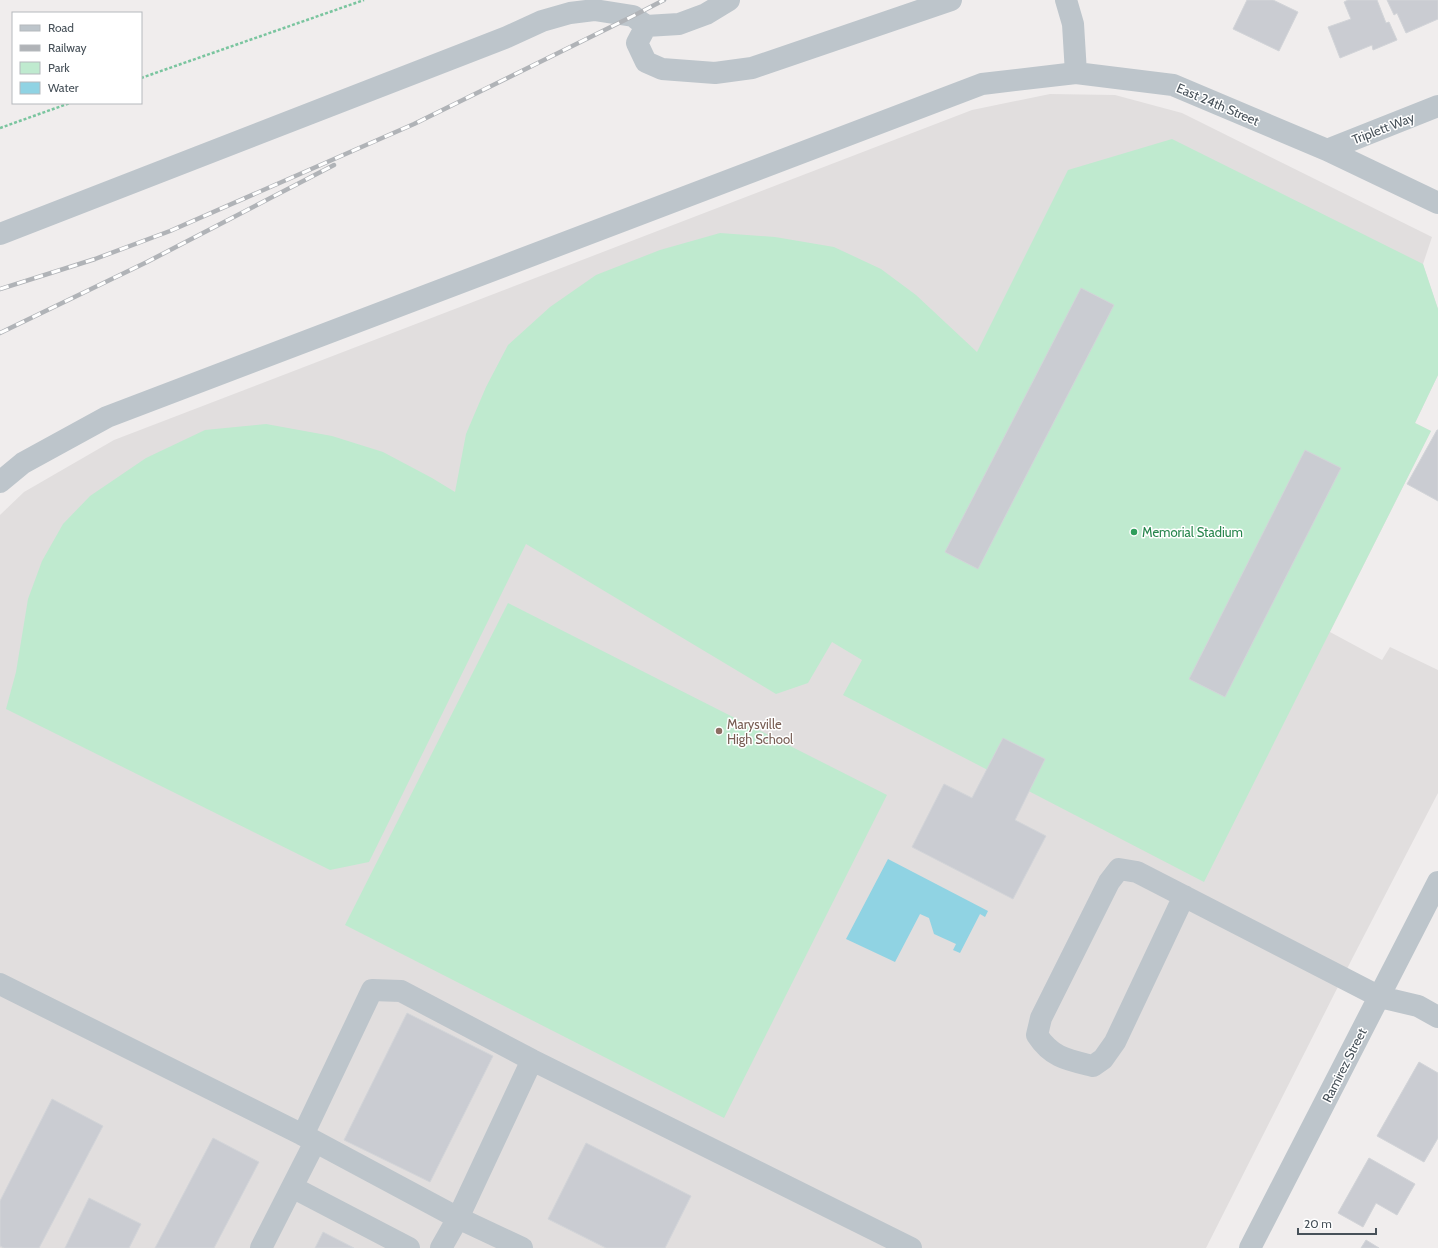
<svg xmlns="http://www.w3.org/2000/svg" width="1438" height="1248" viewBox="0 0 1438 1248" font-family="Cabin,sans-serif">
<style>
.education{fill:#e1dede}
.green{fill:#bfeacf}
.water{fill:#90d3e3}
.building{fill:#caccd2;stroke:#d2d4d8}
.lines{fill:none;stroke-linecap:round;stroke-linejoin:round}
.path{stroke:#7ac59f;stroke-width:2.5;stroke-dasharray:3 2;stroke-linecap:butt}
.minor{stroke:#bdc5cb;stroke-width:22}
.rail-casing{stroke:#b0b3b7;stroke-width:4.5}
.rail{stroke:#fff;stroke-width:3;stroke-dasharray:9;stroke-linecap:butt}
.leisure-dot{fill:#2e9e5b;stroke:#fff;stroke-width:1.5}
.education-dot{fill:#8d6e63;stroke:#fff;stroke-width:1.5}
.labels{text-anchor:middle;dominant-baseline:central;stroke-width:3;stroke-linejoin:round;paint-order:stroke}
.street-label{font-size:13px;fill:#475159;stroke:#fff}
.leisure-label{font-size:13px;fill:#27864d;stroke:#fff;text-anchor:start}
.education-label{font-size:13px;fill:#785e54;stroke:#fff;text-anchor:start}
</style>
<rect width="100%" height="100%" fill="#f0eded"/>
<path class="education" d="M 1050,94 L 1115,95 L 1182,113 L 1432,237 L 1423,264 L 1438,309 L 1438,375 L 1415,423 L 1431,431 L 1330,632 L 1382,660 L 1390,647 L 1438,670 L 1438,793 L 1353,957 L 1206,1248 L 0,1248 L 0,515 L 24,492 L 114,440 L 972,110 Z"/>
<path class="green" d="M 1172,139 L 1423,264 L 1438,309 L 1438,375 L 1415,423 L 1431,431 L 1204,882 L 843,695 L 862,660 L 832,642 L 808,683 L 776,694 L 526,544 L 369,862 L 330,870 L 6,709 L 16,672 L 28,599 L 42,561 L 63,524 L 90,496 L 146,458 L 205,430 L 266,424 L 332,436 L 383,452 L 432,478 L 455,492 L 466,434 L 486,387 L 508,345 L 550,307 L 596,275 L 660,250 L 720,233 L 775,237 L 834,247 L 881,269 L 916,295 L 977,352 L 1068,170 Z
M 508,603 L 887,795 L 724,1118 L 345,925 Z"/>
<path class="water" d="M 888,859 L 988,911 L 985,917 L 980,914 L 960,953 L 953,950 L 956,944 L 934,934 L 929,918 L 920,914 L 895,962 L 846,939 Z"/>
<path class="building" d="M 1247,0 L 1273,0 L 1298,12 L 1279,51 L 1233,29 Z
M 1348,0 L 1377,0 L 1386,23 L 1389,22 L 1397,40 L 1373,50 L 1372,45 L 1340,58 L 1328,27 L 1351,19 L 1344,2 Z
M 1387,0 L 1438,0 L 1438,19 L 1406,33 L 1397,13 L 1394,15 Z
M 1081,288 L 1114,305 L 978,569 L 945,552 Z
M 1437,430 L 1438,430 L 1438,501 L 1407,484 Z
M 1305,450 L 1341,468 L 1225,697 L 1189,679 Z
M 1003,738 L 1045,759 L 1015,820 L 1046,836 L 1013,899 L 912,847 L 944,784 L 972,798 Z
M 407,1013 L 493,1056 L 430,1182 L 344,1140 Z
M 1419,1062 L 1438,1073 L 1438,1138 L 1424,1162 L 1377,1136 Z
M 52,1099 L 103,1126 L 39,1248 L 4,1248 L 0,1246 L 0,1201 Z
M 213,1138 L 259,1162 L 214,1248 L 155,1248 Z
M 586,1143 L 691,1196 L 665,1248 L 606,1248 L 548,1219 Z
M 1369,1158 L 1415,1184 L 1397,1215 L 1376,1203 L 1363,1227 L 1338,1213 Z
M 89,1198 L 141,1224 L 129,1248 L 65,1248 Z
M 323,1232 L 354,1248 L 315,1248 Z
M 1366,1240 L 1379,1248 L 1361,1248 Z"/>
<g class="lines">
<path class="path" d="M 141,78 L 364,0
M 0,128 L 70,103"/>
<path class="minor" d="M 1066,0 L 1073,24 L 1076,73
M 646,26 L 637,43 L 646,62 L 662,69 L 715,73 L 752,68 L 951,0
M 1327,150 L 1438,106
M 0,234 L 507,37 L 542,21 L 570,13 L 594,10 L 633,16 L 646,26 L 679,24 L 706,14 L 729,0
M 0,482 L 23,463 L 107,417 L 982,84 L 1076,73 L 1173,85 L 1327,150 L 1438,203
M 1184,896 L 1115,1042 L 1103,1059 L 1093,1066 C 1068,1060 1052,1058 1037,1035 L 1041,1018 L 1109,882 L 1119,869 L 1137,872 L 1380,997 L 1418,1006 L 1438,1017
M 0,984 L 303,1135 L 458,1218 L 522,1248
M 303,1135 L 372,990 L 401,991 L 532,1060 L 911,1248
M 292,1187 L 409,1248
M 261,1248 L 315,1142
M 441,1248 L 458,1218 L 532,1060
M 1250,1248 L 1438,882"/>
<defs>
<path id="rail" d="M 0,289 L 95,259 L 170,231 L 414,124 L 633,16 L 664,0
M 0,333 L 147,262 L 334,165"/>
</defs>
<use href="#rail" class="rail-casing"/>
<use href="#rail" class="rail"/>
</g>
<circle class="leisure-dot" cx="1134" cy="532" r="4"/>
<circle class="education-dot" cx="719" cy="731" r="4"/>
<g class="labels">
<g class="street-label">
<text transform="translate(1218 104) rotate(23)">East 24th Street</text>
<text transform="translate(1383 128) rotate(-21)">Triplett Way</text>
<text transform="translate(1344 1065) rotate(-63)">Ramirez Street</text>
</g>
<g class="leisure-label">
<text x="1142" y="532">Memorial Stadium</text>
</g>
<g class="education-label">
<text x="727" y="724">Marysville<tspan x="727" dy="15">High School</tspan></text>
</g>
</g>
<rect x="12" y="12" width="130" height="92" fill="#ffffff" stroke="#b5b9bd"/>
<rect x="20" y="25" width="20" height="6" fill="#bdc5cb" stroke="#b5b9bd"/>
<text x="48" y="32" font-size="12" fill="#475159">Road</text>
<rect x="20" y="45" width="20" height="6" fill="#b0b3b7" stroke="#b5b9bd"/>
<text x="48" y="52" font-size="12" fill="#475159">Railway</text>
<rect x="20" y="62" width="20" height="12" fill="#bfeacf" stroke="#b5b9bd"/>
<text x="48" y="72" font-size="12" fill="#475159">Park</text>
<rect x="20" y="82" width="20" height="12" fill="#90d3e3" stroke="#b5b9bd"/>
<text x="48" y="92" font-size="12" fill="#475159">Water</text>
<path d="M1298 1228v6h78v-6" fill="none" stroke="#475159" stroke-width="2"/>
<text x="1304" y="1228" font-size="12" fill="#475159" stroke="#ffffff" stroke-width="3" paint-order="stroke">20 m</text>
</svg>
